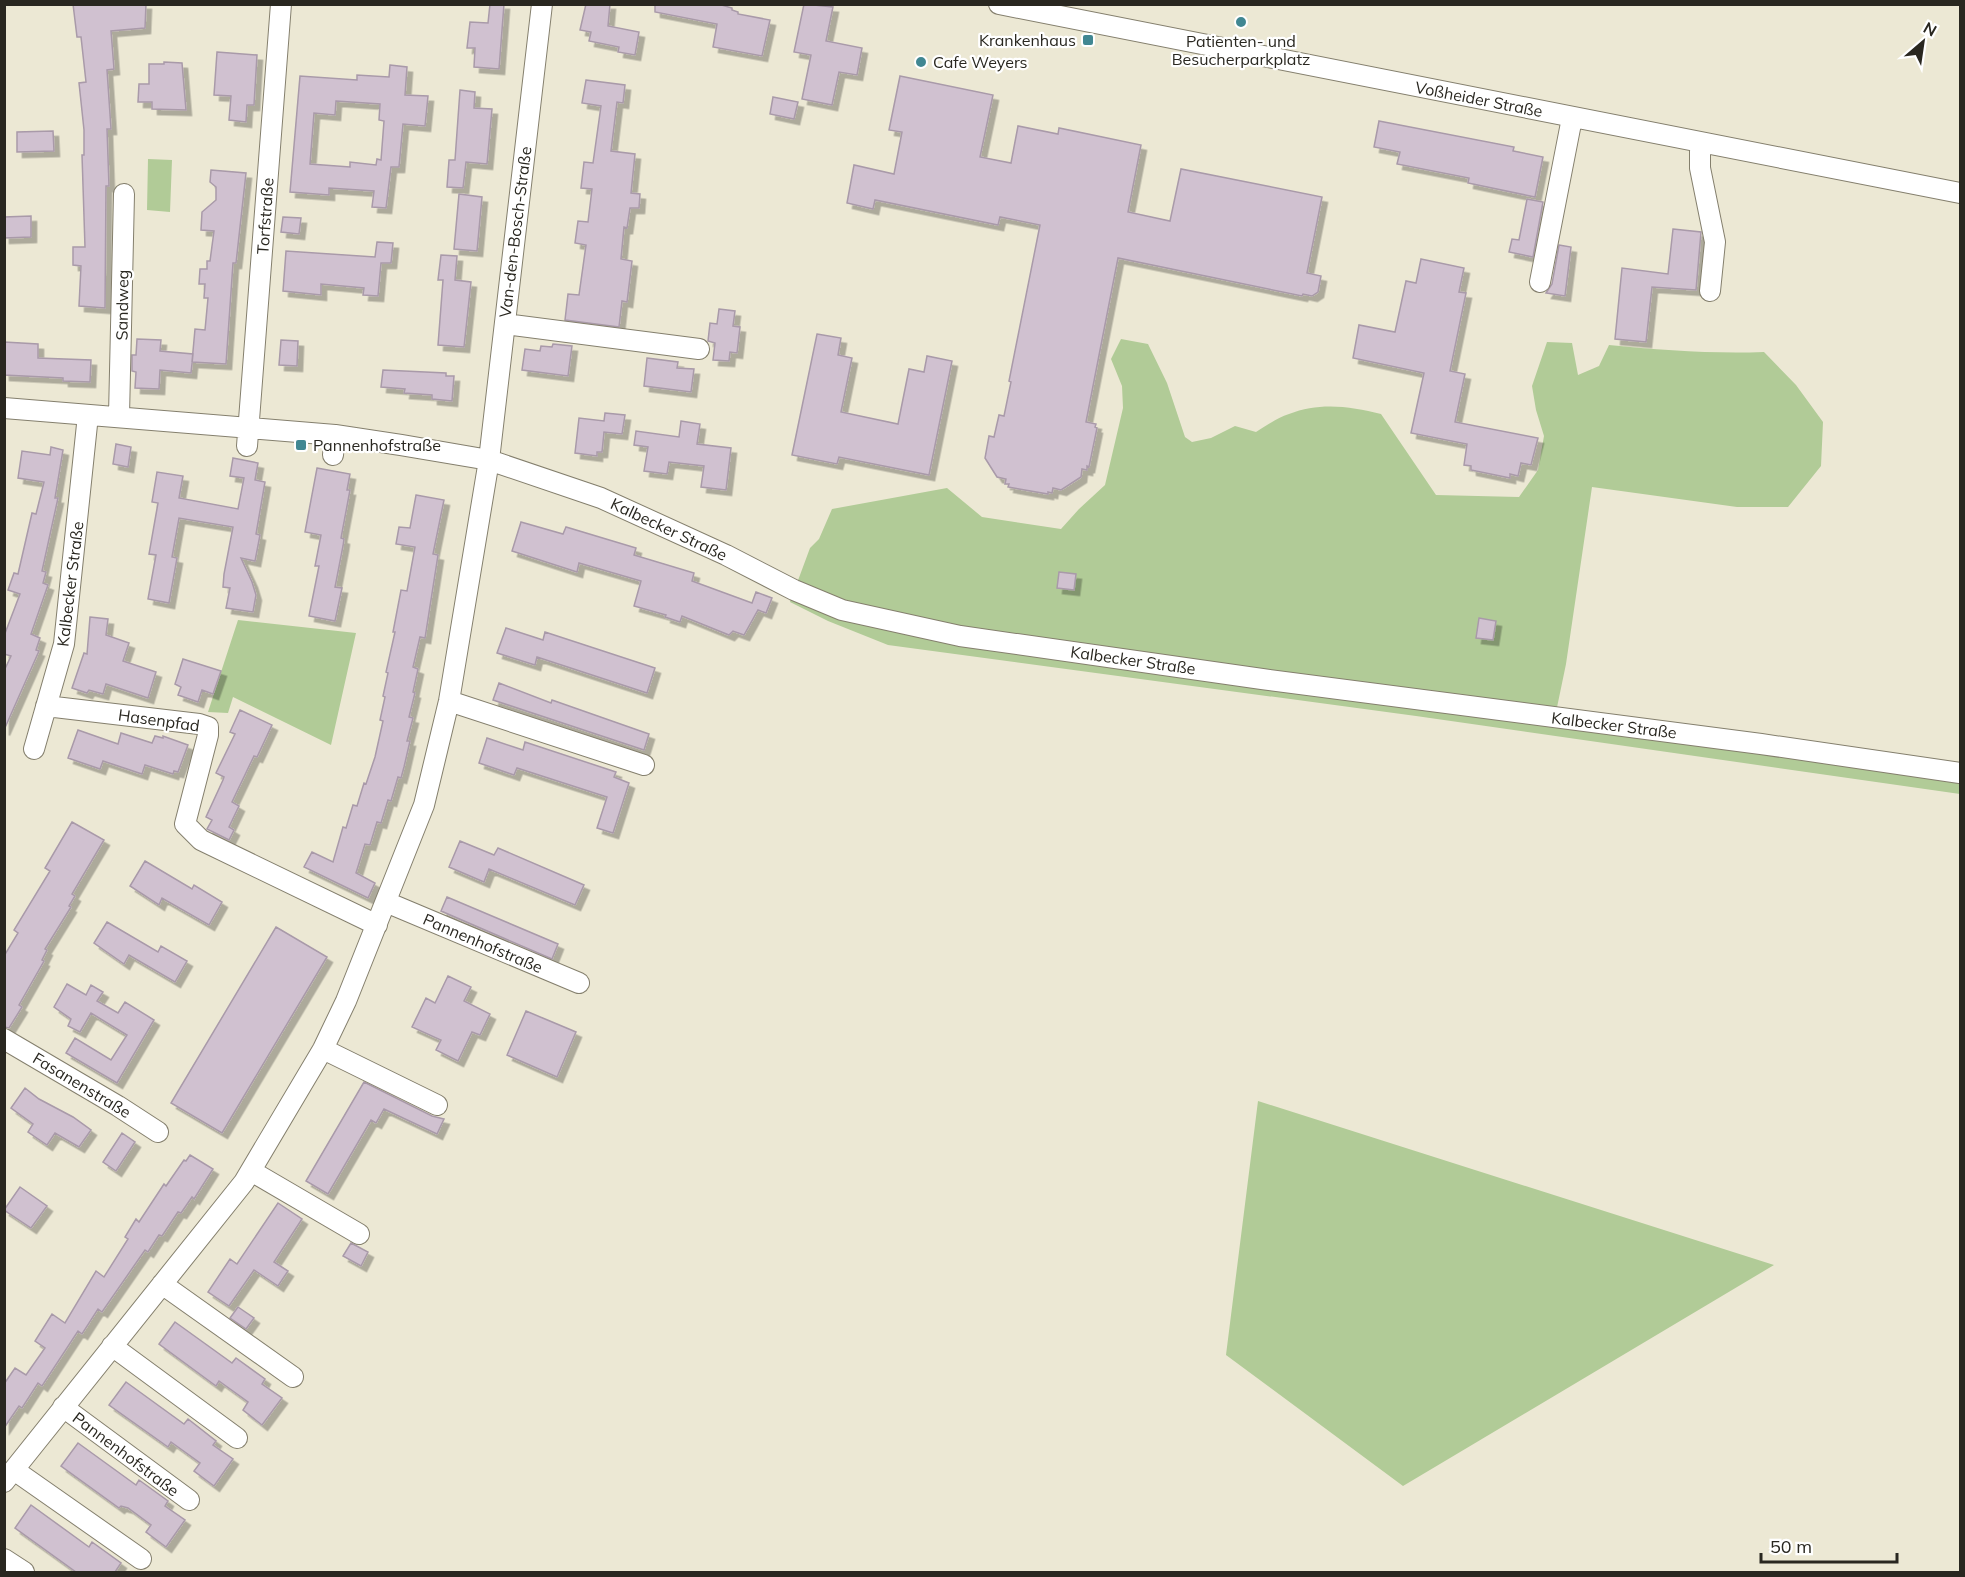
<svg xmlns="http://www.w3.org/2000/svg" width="1965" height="1577" viewBox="0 0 1965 1577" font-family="Mulish,sans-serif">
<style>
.green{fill:#b1cb97}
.building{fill:#d0c1d0;stroke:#a99aa9;stroke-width:1.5;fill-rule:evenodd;filter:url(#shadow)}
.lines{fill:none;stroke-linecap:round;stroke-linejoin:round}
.minor-casing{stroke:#847f6d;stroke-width:22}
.minor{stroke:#fff;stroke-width:20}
.poi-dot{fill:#418792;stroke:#fff;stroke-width:2}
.labels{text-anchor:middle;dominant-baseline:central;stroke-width:4.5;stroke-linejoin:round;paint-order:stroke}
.poi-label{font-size:16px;fill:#292720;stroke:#fff;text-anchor:start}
.street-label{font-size:16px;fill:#292720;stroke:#fff}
</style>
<defs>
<filter id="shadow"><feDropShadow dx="5.5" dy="5.5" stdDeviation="0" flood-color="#0004"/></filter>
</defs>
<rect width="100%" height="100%" fill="#ece8d4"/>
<path class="green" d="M 148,159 L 172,160 L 170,212 L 147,210 Z
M 1121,339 L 1148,344 L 1167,383 L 1185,437 L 1192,442 L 1211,438 L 1235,426 L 1256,432 C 1266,426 1277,418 1289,414 C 1319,402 1350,406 1381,414 L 1436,495 L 1519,497 L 1538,470 L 1544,436 L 1536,410 L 1532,386 L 1547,342 L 1572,343 L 1578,375 L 1599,366 L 1609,345 C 1661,350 1712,354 1764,352 L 1796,385 L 1823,422 L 1821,466 L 1788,507 L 1737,507 L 1592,487 L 1566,664 L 1555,717 L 1960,773 L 1960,794 L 1416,716 L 888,645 L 828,621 L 790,602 L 810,548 L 819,539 L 832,509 L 947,488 L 982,517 L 1061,529 L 1079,509 L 1105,485 L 1123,408 L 1122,386 L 1111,359 Z
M 238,620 L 356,633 L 331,745 L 233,697 L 228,713 L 208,712 Z
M 1258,1101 L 1774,1265 L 1403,1486 L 1226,1355 Z"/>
<path class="building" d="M 73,4 L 146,4 L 145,28 L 111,31 L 114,69 L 107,70 L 111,129 L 107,129 L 109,186 L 106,186 L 105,308 L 79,306 L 81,266 L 73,265 L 73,247 L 85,247 L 82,155 L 84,155 L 84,130 L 79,83 L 86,82 L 81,37 L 77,37 Z
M 490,4 L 504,4 L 499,69 L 474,67 L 475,48 L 467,48 L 470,22 L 488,23 Z
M 586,4 L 610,4 L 608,26 L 639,32 L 635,55 L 618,52 L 619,47 L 589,41 L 591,32 L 580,30 Z
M 655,4 L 718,4 L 732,8 L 732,10 L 738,12 L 738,14 L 770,20 L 762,56 L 713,47 L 717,24 L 655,12 Z
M 804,4 L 833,7 L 826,41 L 862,48 L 857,75 L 839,72 L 832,105 L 802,99 L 811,55 L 794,52 Z
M 217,52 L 257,55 L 254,105 L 247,105 L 246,122 L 229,120 L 231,96 L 214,95 Z
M 164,62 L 182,63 L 186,110 L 152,109 L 152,102 L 138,102 L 139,84 L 149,84 L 149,64 L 164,64 Z
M 390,65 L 407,67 L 405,95 L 428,96 L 425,126 L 403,124 L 399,167 L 391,167 L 386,208 L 372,207 L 374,191 L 329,188 L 329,195 L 290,192 L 300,76 L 357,80 L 357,75 L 389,77 ZM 336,101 L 380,104 L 379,120 L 384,121 L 381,160 L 377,159 L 376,165 L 350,162 L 350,167 L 310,164 L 314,113 L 335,115 Z
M 900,76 L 993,95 L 980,157 L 1011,163 L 1018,126 L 1058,134 L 1059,128 L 1141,145 L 1128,212 L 1170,221 L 1181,169 L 1322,197 L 1307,273 L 1321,276 L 1318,292 L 1312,296 L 1303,294 L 1302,296 L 1118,258 L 1086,422 L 1096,424 L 1095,427 L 1097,428 L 1089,467 L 1087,466 L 1087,470 L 1082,469 L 1081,477 L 1061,490 L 1053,488 L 1052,493 L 1048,492 L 1048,494 L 1008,487 L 1009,484 L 1005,484 L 1006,479 L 997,477 L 985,458 L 989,436 L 994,437 L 999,415 L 1004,416 L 1011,382 L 1009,381 L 1040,225 L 1000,217 L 998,225 L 875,200 L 873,209 L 847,203 L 854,165 L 894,174 L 902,132 L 889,130 Z
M 586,80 L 625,85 L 623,103 L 617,102 L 611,151 L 635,154 L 631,193 L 640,194 L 639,208 L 630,208 L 627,228 L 624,227 L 621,259 L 632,261 L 627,302 L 622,301 L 619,327 L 565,320 L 568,294 L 579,295 L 586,245 L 575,243 L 578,221 L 588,222 L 592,189 L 581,188 L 584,162 L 593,163 L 601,106 L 582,103 Z
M 460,90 L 475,92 L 474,108 L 492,109 L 487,164 L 466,162 L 463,188 L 447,187 L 449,160 L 455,160 Z
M 773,97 L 798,102 L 794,119 L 770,114 Z
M 1379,121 L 1514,147 L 1513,151 L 1543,157 L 1535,197 L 1468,183 L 1469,178 L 1397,164 L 1400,152 L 1374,147 Z
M 53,131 L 54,151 L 17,152 L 17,132 Z
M 211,170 L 246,173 L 236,263 L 233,263 L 226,364 L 192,362 L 195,329 L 205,330 L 208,298 L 204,298 L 205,284 L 199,284 L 200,269 L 207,269 L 207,261 L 210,261 L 214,231 L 201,230 L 202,212 L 216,200 L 216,187 L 210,182 Z
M 459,194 L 482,197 L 477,251 L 454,249 Z
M 1527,199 L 1543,202 L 1533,257 L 1509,252 L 1512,239 L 1519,240 Z
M 31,216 L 31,237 L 4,238 L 4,217 Z
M 283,217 L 301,218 L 299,234 L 281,232 Z
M 1673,229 L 1701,232 L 1696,290 L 1652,287 L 1646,342 L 1615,339 L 1622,268 L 1668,274 Z
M 377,242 L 393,243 L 391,263 L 381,263 L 378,296 L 363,295 L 364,288 L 321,284 L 321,295 L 283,291 L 286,251 L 375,257 Z
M 1559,245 L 1571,247 L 1565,296 L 1546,293 L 1552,284 Z
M 441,255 L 457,256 L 455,280 L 471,282 L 464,347 L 438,345 L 443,280 L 438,280 Z
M 1421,259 L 1464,268 L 1459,292 L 1466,293 L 1450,371 L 1465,374 L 1455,422 L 1538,438 L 1531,465 L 1521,463 L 1518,476 L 1510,474 L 1510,478 L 1471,470 L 1471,466 L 1464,465 L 1467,444 L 1411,433 L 1424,373 L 1353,358 L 1359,325 L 1395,332 L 1406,281 L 1416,283 Z
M 719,309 L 735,311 L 733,326 L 740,327 L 737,353 L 730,352 L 729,361 L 713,360 L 715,343 L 708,341 L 710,323 L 717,324 Z
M 817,334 L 841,338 L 838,355 L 852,358 L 841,412 L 898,424 L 909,369 L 924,372 L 927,356 L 952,361 L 929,475 L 839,457 L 837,464 L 792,455 Z
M 137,339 L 161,340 L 160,351 L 193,354 L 191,373 L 160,370 L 159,389 L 135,388 L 136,372 L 132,371 L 132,355 L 136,355 Z
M 281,340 L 298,341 L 297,366 L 279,365 Z
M 4,342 L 38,344 L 38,358 L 91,360 L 90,382 L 63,381 L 63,378 L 4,375 Z
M 553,344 L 572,346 L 568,376 L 522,370 L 525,349 L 540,351 L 541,346 L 552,347 Z
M 647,358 L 678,362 L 677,368 L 694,369 L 691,392 L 644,386 Z
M 383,370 L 446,373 L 446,376 L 454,376 L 452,401 L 432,399 L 432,395 L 404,393 L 405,389 L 381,387 Z
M 605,413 L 625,415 L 622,434 L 604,432 L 602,452 L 597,452 L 597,456 L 575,453 L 579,418 L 604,421 Z
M 681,421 L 700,424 L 697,444 L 731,448 L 726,490 L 701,487 L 704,466 L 669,462 L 667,474 L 644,471 L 648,447 L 634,445 L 636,431 L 679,437 Z
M 116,444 L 131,447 L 128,467 L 113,464 Z
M 51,447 L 63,450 L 55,498 L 58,498 L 42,571 L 46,572 L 43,583 L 48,585 L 31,634 L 40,638 L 36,650 L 39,651 L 4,730 L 4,671 L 11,656 L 4,654 L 4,636 L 20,594 L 8,590 L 14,573 L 18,574 L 32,513 L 36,514 L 44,482 L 18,478 L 22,451 L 50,455 Z
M 233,458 L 258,463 L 255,480 L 265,482 L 256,534 L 260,535 L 255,561 L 241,558 L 252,582 L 256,595 L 253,612 L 226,608 L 230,588 L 223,587 L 224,574 L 233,527 L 179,518 L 172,557 L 177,558 L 169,603 L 148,599 L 156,555 L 149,554 L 158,503 L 152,502 L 157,472 L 183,476 L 179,498 L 238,509 L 244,478 L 230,476 Z
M 317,468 L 350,474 L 347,490 L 350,490 L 341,538 L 344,539 L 343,546 L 335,587 L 342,588 L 335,621 L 309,616 L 319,566 L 315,566 L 321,535 L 305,532 Z
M 416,495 L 444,500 L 433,554 L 438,555 L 425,638 L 420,637 L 413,667 L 418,669 L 413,692 L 415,693 L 409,717 L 413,718 L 407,741 L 410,741 L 404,767 L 401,778 L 398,777 L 391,801 L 388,800 L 381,823 L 377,822 L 370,845 L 365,844 L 356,873 L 375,883 L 368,898 L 304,867 L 312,852 L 333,862 L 343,827 L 346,828 L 353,805 L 357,806 L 364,783 L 366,784 L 375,757 L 383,721 L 380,720 L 385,697 L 383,696 L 388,673 L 386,672 L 395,632 L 393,632 L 401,590 L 407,591 L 415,547 L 396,544 L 399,527 L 410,528 Z
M 521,522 L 563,534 L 566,527 L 636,548 L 634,555 L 694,573 L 692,581 L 752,603 L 756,592 L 772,598 L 766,613 L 758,610 L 744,635 L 733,631 L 729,635 L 682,616 L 680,622 L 665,617 L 666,615 L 634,606 L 641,581 L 579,563 L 577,572 L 512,551 Z
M 1059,572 L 1076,574 L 1074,590 L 1057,588 Z
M 90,617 L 108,619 L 106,635 L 129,643 L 123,661 L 156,672 L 148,698 L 106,684 L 103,694 L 89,690 L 87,693 L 72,688 L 84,653 L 87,654 Z
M 1479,618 L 1496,621 L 1493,640 L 1476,638 Z
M 506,628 L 543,640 L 545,632 L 655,668 L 647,693 L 537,657 L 535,665 L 497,653 Z
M 183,659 L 221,671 L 213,694 L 202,690 L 198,702 L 178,695 L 181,687 L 175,684 Z
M 499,683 L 551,703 L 552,700 L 649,734 L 644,750 L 493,700 Z
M 240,710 L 272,725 L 257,757 L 254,756 L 232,802 L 239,806 L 229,827 L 234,830 L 229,840 L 207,829 L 212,820 L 206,817 L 223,780 L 224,777 L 216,773 L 235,734 L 230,732 Z
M 78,730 L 118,744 L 121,733 L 152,743 L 155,736 L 163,738 L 163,736 L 188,745 L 178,772 L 174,771 L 173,774 L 145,765 L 142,774 L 103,761 L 100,769 L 68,758 Z
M 487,738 L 523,750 L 525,742 L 616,772 L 614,777 L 629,783 L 613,833 L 597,828 L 607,797 L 517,768 L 514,775 L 479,763 Z
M 72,822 L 104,840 L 72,894 L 75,896 L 69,906 L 71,907 L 45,949 L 47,950 L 42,960 L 44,961 L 19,1005 L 22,1007 L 9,1028 L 4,1027 L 4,956 L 18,933 L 14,930 L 50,871 L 45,868 Z
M 460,841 L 494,855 L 498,848 L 584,885 L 575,905 L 489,869 L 484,882 L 449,867 Z
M 145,861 L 192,889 L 194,885 L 222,902 L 209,925 L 162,898 L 159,905 L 130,886 Z
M 447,897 L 558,944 L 552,959 L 441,911 Z
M 107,922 L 158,952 L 161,946 L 187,961 L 175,982 L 129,955 L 124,964 L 94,943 Z
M 276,927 L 327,957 L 222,1133 L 171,1103 Z
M 448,976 L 471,987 L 464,1001 L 490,1014 L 480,1035 L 472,1032 L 458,1061 L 436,1050 L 441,1040 L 412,1027 L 426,998 L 435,1003 Z
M 67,984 L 86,995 L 91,985 L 103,992 L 97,1001 L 118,1013 L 125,1002 L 154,1020 L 117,1083 L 66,1053 L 75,1038 L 111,1060 L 127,1035 L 91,1013 L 80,1032 L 68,1026 L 71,1019 L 54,1007 Z
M 526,1011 L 576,1032 L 557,1077 L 507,1055 Z
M 364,1082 L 432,1116 L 444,1119 L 437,1134 L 384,1109 L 376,1123 L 371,1120 L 328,1194 L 306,1181 Z
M 25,1088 L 39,1099 L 73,1117 L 91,1130 L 79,1147 L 55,1133 L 47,1145 L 28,1132 L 33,1124 L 11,1108 Z
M 122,1133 L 135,1142 L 116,1171 L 103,1162 Z
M 190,1155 L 213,1169 L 194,1199 L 192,1197 L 181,1213 L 178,1212 L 162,1236 L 159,1235 L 148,1252 L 145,1250 L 102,1312 L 98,1309 L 82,1334 L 78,1331 L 42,1386 L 38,1383 L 22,1408 L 19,1406 L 4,1428 L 4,1384 L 15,1368 L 26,1375 L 45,1348 L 35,1341 L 52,1314 L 65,1323 L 96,1271 L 104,1277 L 128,1239 L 125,1237 L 136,1219 L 139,1222 L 164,1184 L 166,1186 L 184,1160 L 186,1161 Z
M 20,1187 L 47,1206 L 31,1228 L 4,1210 Z
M 278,1203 L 302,1219 L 274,1262 L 288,1271 L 278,1286 L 254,1270 L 229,1306 L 208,1292 L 230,1259 L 237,1264 Z
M 351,1243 L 368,1252 L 361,1266 L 343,1256 Z
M 238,1307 L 254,1318 L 246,1329 L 230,1318 Z
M 175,1322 L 232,1363 L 236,1358 L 265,1379 L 262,1384 L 282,1398 L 262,1425 L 243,1410 L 248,1402 L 219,1381 L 216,1386 L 159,1344 Z
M 126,1382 L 184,1424 L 188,1419 L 216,1441 L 213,1445 L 233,1459 L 214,1486 L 194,1471 L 200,1463 L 171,1442 L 168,1447 L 109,1405 Z
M 78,1443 L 136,1485 L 139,1480 L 168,1501 L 165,1506 L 185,1520 L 166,1547 L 146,1532 L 151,1525 L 128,1508 L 121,1506 L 119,1508 L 61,1466 Z
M 31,1505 L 89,1547 L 92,1542 L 121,1563 L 115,1572 L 76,1572 L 15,1528 Z"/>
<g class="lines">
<defs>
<path id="minor" d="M 999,4 L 1960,193
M 1700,143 L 1700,168 L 1715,242 L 1710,291
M 1540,282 L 1572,118
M 505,324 L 699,349
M 4,408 L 335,435 L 401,445 L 489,460 L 601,498 L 726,555 L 794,590 L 842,610 L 960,636 L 1262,679 L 1761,744 L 1960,773
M 119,416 L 124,194
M 247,446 L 281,4
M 333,455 L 335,435
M 449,701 L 644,765
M 46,706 L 199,724 L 208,727 L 208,735 L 185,824 L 201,840 L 377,925
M 34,749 L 64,644 L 88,415
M 386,902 L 579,983
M 4,1039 L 118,1106 L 158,1132
M 323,1049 L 437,1105
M 251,1171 L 359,1234
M 162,1284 L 293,1377
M 112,1346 L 237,1438
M 63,1407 L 189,1500
M 14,1470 L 141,1559
M 4,1482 L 244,1182 L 323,1049 L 346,1001 L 424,805 L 449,701 L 489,460 L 542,4
M 4,1559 L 24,1572"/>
</defs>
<use href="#minor" class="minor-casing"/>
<use href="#minor" class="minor"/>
</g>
<g class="poi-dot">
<circle cx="1241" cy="22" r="6"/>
<rect x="1082" y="34" width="12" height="12" rx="3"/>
<circle cx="921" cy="62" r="6"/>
<rect x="295" y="439" width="12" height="12" rx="3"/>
</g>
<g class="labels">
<g class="poi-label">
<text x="1076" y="40" text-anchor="end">Krankenhaus</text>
<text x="1241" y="41" text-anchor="middle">Patienten- und<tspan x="1241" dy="18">Besucherparkplatz</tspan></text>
<text x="933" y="62">Cafe Weyers</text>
<text x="313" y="445">Pannenhofstraße</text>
</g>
<g class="street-label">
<text transform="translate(1479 99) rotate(11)">Voßheider Straße</text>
<text transform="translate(265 216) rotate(-86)">Torfstraße</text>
<text transform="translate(515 232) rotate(-83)">Van-den-Bosch-Straße</text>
<text transform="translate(122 305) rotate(-89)">Sandweg</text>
<text transform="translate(669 529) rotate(25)">Kalbecker Straße</text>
<text transform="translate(70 584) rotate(-83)">Kalbecker Straße</text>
<text transform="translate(1133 660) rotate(8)">Kalbecker Straße</text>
<text transform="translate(159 720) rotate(8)">Hasenpfad</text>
<text transform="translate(1614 725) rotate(7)">Kalbecker Straße</text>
<text transform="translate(483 943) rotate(23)">Pannenhofstraße</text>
<text transform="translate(82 1085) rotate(31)">Fasanenstraße</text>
<text transform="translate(126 1454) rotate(37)">Pannenhofstraße</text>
</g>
</g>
<rect width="1965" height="1577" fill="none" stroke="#292720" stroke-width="12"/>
<g transform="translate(1923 42) rotate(29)" stroke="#ffffff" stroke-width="4.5" paint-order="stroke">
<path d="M0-4.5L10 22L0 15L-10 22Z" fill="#292720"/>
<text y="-9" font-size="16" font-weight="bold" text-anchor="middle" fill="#292720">N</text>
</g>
<path d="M1761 1553v9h136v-9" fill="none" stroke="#292720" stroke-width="3"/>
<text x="1770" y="1553" font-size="18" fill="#292720" stroke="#ffffff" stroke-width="4.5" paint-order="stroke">50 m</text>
</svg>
